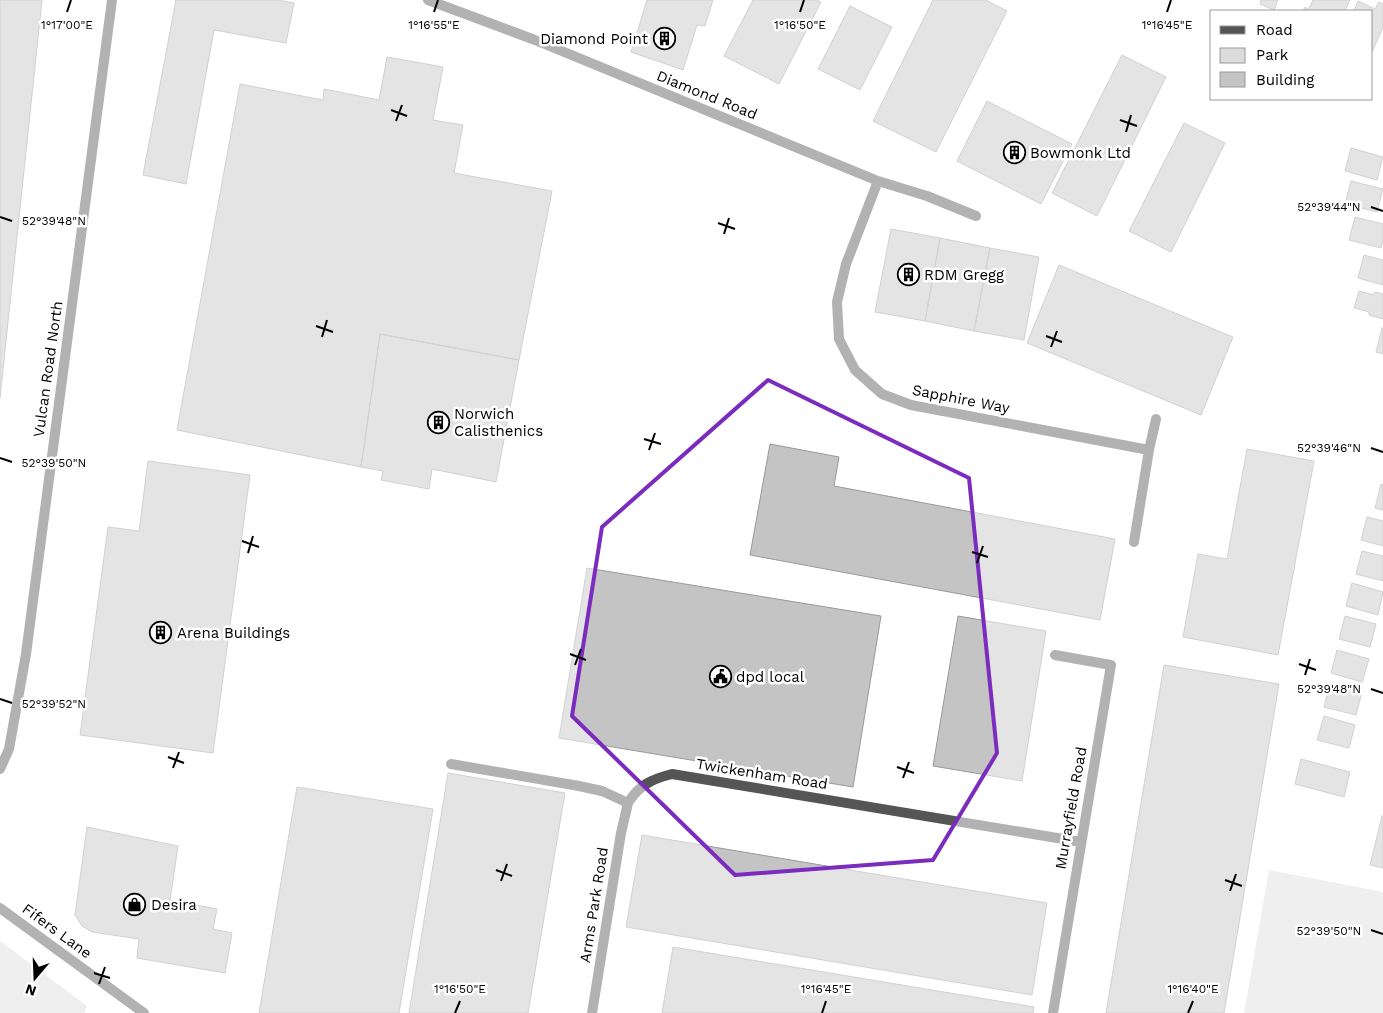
<svg xmlns="http://www.w3.org/2000/svg" width="1383" height="1013" viewBox="0 0 1383 1013" font-family="'Work Sans',sans-serif">
<style>
.green{fill:#dcdcdc}
.building{fill:#c4c4c4;stroke:#999}
.lines{fill:none;stroke-linecap:round;stroke-linejoin:round}
.minor{stroke:#555;stroke-width:10}
.tertiary{stroke:#555;stroke-width:10}
.marked{fill:none;stroke:#7b2cbf;stroke-width:4;stroke-linejoin:round}
.ticks{fill:none;stroke:#000;stroke-width:2}
.labels{text-anchor:middle;dominant-baseline:central;stroke-width:5;stroke-linejoin:round;paint-order:stroke}
.poi-label{font-size:15px;fill:#000;stroke:#fff;text-anchor:start}
.street-label{font-size:15px;fill:#000;stroke:#fff}
.ticks-label{font-size:12px;text-anchor:middle;fill:#000;stroke:#fff;stroke-width:5;stroke-linejoin:round;paint-order:stroke}
</style>
<rect width="100%" height="100%" fill="#fff"/>
<path class="green" d="M 1269,870 L 1383,892 L 1383,1013 L 1244,1013 Z
M 0,941 L 87,1006 L 84,1013 L 0,1013 Z"/>
<path class="building" d="M 0,0 L 42,0 L 0,398 Z
M 176,0 L 278,0 L 294,3 L 286,43 L 214,30 L 186,184 L 143,175 Z
M 647,0 L 713,0 L 705,26 L 697,25 L 683,70 L 631,52 Z
M 753,0 L 817,0 L 821,2 L 779,84 L 724,56 Z
M 933,0 L 986,0 L 1007,11 L 936,152 L 873,121 Z
M 1261,0 L 1278,0 L 1274,10 L 1260,4 Z
M 1313,0 L 1350,0 L 1345,11 L 1303,11 L 1305,7 L 1308,10 Z
M 1358,1 L 1375,9 L 1379,2 L 1383,4 L 1383,28 L 1372,52 L 1372,11 L 1354,11 Z
M 850,6 L 892,27 L 860,90 L 818,69 Z
M 1122,55 L 1166,77 L 1097,216 L 1052,193 Z
M 387,57 L 443,67 L 433,120 L 463,125 L 454,173 L 552,191 L 519,360 L 380,334 L 361,467 L 177,430 L 240,84 L 323,100 L 324,89 L 379,100 Z
M 987,101 L 1072,144 L 1041,204 L 957,161 Z
M 1184,123 L 1225,143 L 1171,252 L 1129,231 Z
M 1351,148 L 1383,157 L 1377,180 L 1345,171 Z
M 1351,181 L 1383,189 L 1377,212 L 1345,204 Z
M 1355,217 L 1383,224 L 1383,240 L 1381,248 L 1349,240 Z
M 891,229 L 940,238 L 925,321 L 875,312 Z
M 940,238 L 990,248 L 974,331 L 925,321 Z
M 990,248 L 1039,257 L 1024,340 L 974,331 Z
M 1364,255 L 1383,260 L 1383,285 L 1358,278 Z
M 1059,265 L 1233,337 L 1201,415 L 1027,343 Z
M 1359,291 L 1374,295 L 1375,292 L 1383,294 L 1383,319 L 1369,315 L 1369,312 L 1354,308 Z
M 1382,328 L 1383,328 L 1383,354 L 1376,352 Z
M 380,334 L 519,360 L 496,482 L 432,469 L 429,489 L 381,480 L 383,471 L 361,467 Z
M 770,444 L 839,457 L 834,486 L 1115,539 L 1100,620 L 750,555 Z
M 1247,449 L 1314,461 L 1278,655 L 1183,637 L 1198,554 L 1227,559 Z
M 148,461 L 250,475 L 213,753 L 80,735 L 108,527 L 139,531 Z
M 1381,484 L 1383,485 L 1383,510 L 1375,508 Z
M 1367,517 L 1383,521 L 1383,546 L 1361,540 Z
M 1362,551 L 1383,556 L 1383,581 L 1356,574 Z
M 587,568 L 881,616 L 853,787 L 559,738 Z
M 1352,583 L 1383,592 L 1378,615 L 1346,606 Z
M 958,616 L 1046,631 L 1022,781 L 933,766 Z
M 1345,616 L 1376,624 L 1370,647 L 1339,639 Z
M 1337,650 L 1369,659 L 1362,682 L 1331,673 Z
M 1164,665 L 1279,684 L 1224,1013 L 1106,1013 Z
M 1330,683 L 1362,692 L 1356,715 L 1324,707 Z
M 1324,716 L 1355,725 L 1349,748 L 1317,740 Z
M 1301,759 L 1350,772 L 1344,797 L 1295,784 Z
M 448,773 L 565,793 L 528,1013 L 409,1013 Z
M 297,787 L 433,809 L 399,1013 L 259,1013 Z
M 1382,816 L 1383,816 L 1383,868 L 1370,865 Z
M 87,827 L 178,846 L 170,900 L 217,909 L 213,929 L 232,933 L 225,973 L 137,958 L 139,939 L 92,932 L 82,926 L 75,915 Z
M 642,835 L 1047,903 L 1032,995 L 626,927 Z
M 673,947 L 1034,1007 L 1033,1013 L 662,1013 Z"/>
<g class="lines">
<path class="minor" d="M 428,0 L 535,40 L 878,181 L 927,196 L 976,216
M 878,181 L 846,264 L 837,302 L 839,339 L 855,370 L 882,394 L 911,405 L 1149,450 L 1134,542
M 1149,450 L 1156,419
M 451,764 L 579,786 L 602,791 L 628,803 C 639,785 652,779 672,774 L 1081,842
M 0,769 L 9,749 L 26,654 L 112,0
M 592,1013 L 621,833 L 628,803
M 1053,1013 L 1111,665 L 1055,655"/>
<path class="tertiary" d="M 0,908 L 144,1013"/>
</g>
<path d="M0 0H1383V1013H0ZM 768,380 L 969,478 L 997,753 L 933,860 L 735,875 L 572,716 L 602,527 Z" fill="#fff" fill-opacity=".55" fill-rule="evenodd"/>
<path class="marked" d="M 768,380 L 969,478 L 997,753 L 933,860 L 735,875 L 572,716 L 602,527 Z"/>
<path class="ticks" d="M 67,12 L 71,0M 434,12 L 438,0M 800,12 L 804,0M 1167,12 L 1171,0M 391,110 L 407,116M 1120,120 L 1137,126M 396,121 L 402,105M 1126,132 L 1131,115M 1371,207 L 1383,211M 0,217 L 12,221M 718,223 L 735,229M 724,234 L 729,218M 316,326 L 333,332M 1046,336 L 1062,342M 322,337 L 327,320M 1051,347 L 1057,331M 644,439 L 661,444M 1371,448 L 1383,452M 649,450 L 655,433M 0,458 L 12,462M 242,541 L 259,547M 972,552 L 988,557M 248,553 L 253,536M 977,563 L 983,546M 570,654 L 586,660M 1299,664 L 1316,670M 575,665 L 581,649M 1305,675 L 1310,659M 1371,689 L 1383,693M 0,699 L 12,703M 168,757 L 184,763M 897,767 L 914,773M 173,768 L 179,752M 903,778 L 909,762M 496,870 L 512,876M 1225,880 L 1242,886M 501,881 L 507,864M 1230,891 L 1236,874M 1371,930 L 1383,934M 94,973 L 110,978M 99,984 L 105,967M 455,1013 L 460,1001M 822,1013 L 826,1001M 1188,1013 L 1193,1001"/>
<defs>
<symbol id="building-ring" viewBox="-11 -11 22 22"><circle r="9.5" fill="#fff" stroke="#000" stroke-width="1.5"/><path d="M-4-6H4V6H1V3H-1V6H-4ZM-2.5-4.3h1.7v1.8h-1.7ZM.8-4.3h1.7v1.8H.8ZM-2.5-1h1.7V.8h-1.7ZM.8-1h1.7V.8H.8Z" fill="#000"/></symbol>
<symbol id="civic-ring" viewBox="-11 -11 22 22"><circle r="9.5" fill="#fff" stroke="#000" stroke-width="1.5"/><path d="M-.6-6.5H3V-4.5H.6V-3L4-1V1h2V6H-6V1h2V-1L-.6-3ZM-1.2 2.5V6h2.4V2.5Z" fill="#000"/></symbol>
<symbol id="shop-ring" viewBox="-11 -11 22 22"><circle r="9.5" fill="#fff" stroke="#000" stroke-width="1.5"/><path d="M-5-2.5h2.3a2.7 3.5 0 0 1 5.4 0H5L5.5 6h-11ZM-1.5-2.5h3a1.5 2.3 0 0 0-3 0Z" fill="#000"/></symbol>
</defs>
<g fill-rule="evenodd">
<use href="#building-ring" x="652" y="26" width="25" height="25"/>
<use href="#building-ring" x="1002" y="140" width="25" height="25"/>
<use href="#building-ring" x="896" y="262" width="25" height="25"/>
<use href="#building-ring" x="426" y="410" width="25" height="25"/>
<use href="#building-ring" x="148" y="620" width="25" height="25"/>
<use href="#civic-ring" x="708" y="664" width="25" height="25"/>
<use href="#shop-ring" x="122" y="892" width="25" height="25"/>
</g>
<g class="labels">
<g class="poi-label">
<text x="648" y="39" text-anchor="end">Diamond Point</text>
<text x="1030" y="153">Bowmonk Ltd</text>
<text x="924" y="275">RDM Gregg</text>
<text x="454" y="414">Norwich<tspan x="454" dy="17">Calisthenics</tspan></text>
<text x="177" y="633">Arena Buildings</text>
<text x="736" y="677">dpd local</text>
<text x="151" y="905">Desira</text>
</g>
<g class="street-label">
<text transform="translate(707 95) rotate(22)">Diamond Road</text>
<text transform="translate(48 369) rotate(-82)">Vulcan Road North</text>
<text transform="translate(961 399) rotate(11)">Sapphire Way</text>
<text transform="translate(762 774) rotate(9)">Twickenham Road</text>
<text transform="translate(1071 808) rotate(-80)">Murrayfield Road</text>
<text transform="translate(594 905) rotate(-81)">Arms Park Road</text>
<text transform="translate(57 931) rotate(36)">Fifers Lane</text>
</g>
</g>
<g class="ticks-label">
<text x="67" y="29">1°17'00"E</text>
<text x="434" y="29">1°16'55"E</text>
<text x="800" y="29">1°16'50"E</text>
<text x="1167" y="29">1°16'45"E</text>
<text x="1329" y="211">52°39'44"N</text>
<text x="54" y="225">52°39'48"N</text>
<text x="1329" y="452">52°39'46"N</text>
<text x="54" y="467">52°39'50"N</text>
<text x="1329" y="693">52°39'48"N</text>
<text x="54" y="708">52°39'52"N</text>
<text x="1329" y="935">52°39'50"N</text>
<text x="460" y="993">1°16'50"E</text>
<text x="826" y="993">1°16'45"E</text>
<text x="1193" y="993">1°16'40"E</text>
</g>
<rect x="1210" y="10" width="162" height="90" fill="#ffffff" stroke="#999999"/>
<rect x="1220" y="26" width="25" height="8" fill="#555555" stroke="#999999"/>
<text x="1256" y="35" font-size="15" fill="#000000">Road</text>
<rect x="1220" y="48" width="25" height="15" fill="#dcdcdc" stroke="#999999"/>
<text x="1256" y="60" font-size="15" fill="#000000">Park</text>
<rect x="1220" y="72" width="25" height="15" fill="#c4c4c4" stroke="#999999"/>
<text x="1256" y="85" font-size="15" fill="#000000">Building</text>
<g transform="translate(35 978) rotate(199)" stroke="#ffffff" stroke-width="4" paint-order="stroke">
<path d="M0-4L9 19L0 12L-9 19Z" fill="#000000"/>
<text y="-8" font-size="14" font-weight="bold" text-anchor="middle" fill="#000000">N</text>
</g>
</svg>
